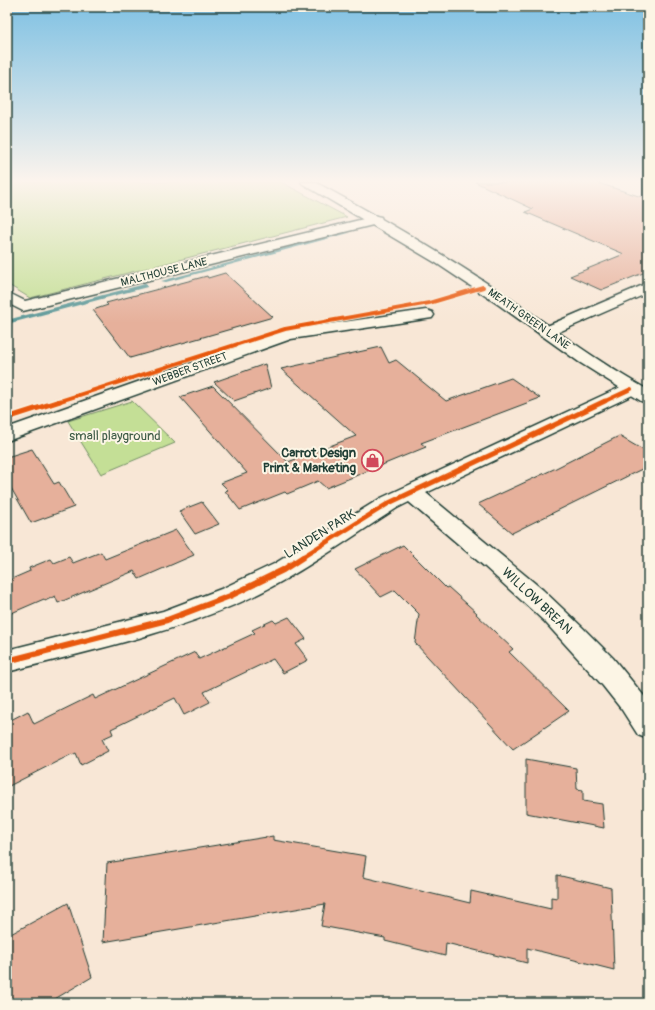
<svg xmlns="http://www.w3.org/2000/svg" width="655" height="1010" viewBox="0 0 655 1010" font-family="Pangolin,sans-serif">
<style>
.green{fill:#c4df96;stroke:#728e65}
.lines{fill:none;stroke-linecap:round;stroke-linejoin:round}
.stream{fill:#5b9898;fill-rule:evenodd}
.building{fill:#e6b09b;stroke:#1f3d34}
.minor-casing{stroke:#1f3d34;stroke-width:3}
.tertiary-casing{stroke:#1f3d34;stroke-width:3}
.minor{fill:#fcf5e5;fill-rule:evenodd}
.tertiary{fill:#fcf5e5;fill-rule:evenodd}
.cycleway-far2-casing{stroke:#fcf5e5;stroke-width:6}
.cycleway-far1-casing{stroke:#fcf5e5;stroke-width:8}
.cycleway-casing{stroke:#fcf5e5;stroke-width:8}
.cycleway-far2{stroke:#e8590c;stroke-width:4}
.cycleway-far1{stroke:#e8590c;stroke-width:5}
.cycleway{stroke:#e8590c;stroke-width:6}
.labels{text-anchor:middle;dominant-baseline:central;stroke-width:4;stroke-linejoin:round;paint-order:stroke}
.far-street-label{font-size:11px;fill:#1f3d34;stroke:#fcf5e5}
.park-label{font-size:13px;fill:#405d48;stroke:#fcf5e5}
.poi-label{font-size:13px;font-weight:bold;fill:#1f3d34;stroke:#fcf5e5;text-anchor:end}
.street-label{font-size:13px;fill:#1f3d34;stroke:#fcf5e5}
</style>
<rect width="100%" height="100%" fill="#f8e7d6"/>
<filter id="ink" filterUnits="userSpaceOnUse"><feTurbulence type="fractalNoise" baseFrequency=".025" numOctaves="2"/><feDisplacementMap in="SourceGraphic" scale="8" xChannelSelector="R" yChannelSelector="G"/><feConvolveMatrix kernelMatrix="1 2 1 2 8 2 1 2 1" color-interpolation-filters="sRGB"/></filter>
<g filter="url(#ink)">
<path class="green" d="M 7,182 L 281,182 L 347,217 L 30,298 L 7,284 Z
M 132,401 L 175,443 L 101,474 L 68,421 Z"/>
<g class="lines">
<path class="stream" d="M 344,232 L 349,233 L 166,282 L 161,281 Z
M 145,284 L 147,285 L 147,287 L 7,324 L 7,320 Z"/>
</g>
<path class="building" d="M 475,182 L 595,182 L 648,199 L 648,271 L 601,290 L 570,276 L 624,254 L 525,212 L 533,209 Z
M 225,273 L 273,317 L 130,358 L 93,310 L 108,305 L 106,303 L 207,276 L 208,278 Z
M 381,347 L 389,363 L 396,360 L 446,401 L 511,378 L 540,398 L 421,443 L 426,447 L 326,488 L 318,481 L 287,494 L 285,492 L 240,510 L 225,491 L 228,490 L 221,483 L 247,473 L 180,397 L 213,386 L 288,462 L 356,436 L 281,369 Z
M 265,364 L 271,388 L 234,401 L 214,382 Z
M 619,436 L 648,453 L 648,466 L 512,533 L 478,504 L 556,468 Z
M 32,449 L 54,484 L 59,482 L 74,507 L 31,523 L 7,481 L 7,457 Z
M 202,502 L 219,524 L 195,534 L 179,511 Z
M 176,530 L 194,555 L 139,579 L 134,571 L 58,603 L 55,596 L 45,601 L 44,599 L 7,615 L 7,581 L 30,571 L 29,568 L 51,559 L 54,563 L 69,557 L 73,563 L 101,552 L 105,559 Z
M 403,545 L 446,588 L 448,587 L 477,613 L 476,614 L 513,649 L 509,652 L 569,711 L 513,749 L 415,643 L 419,614 L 395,590 L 381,597 L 355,569 Z
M 289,617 L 306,639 L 296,644 L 308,660 L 283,673 L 273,659 L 204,692 L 210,702 L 184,715 L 175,698 L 111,729 L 113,734 L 102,739 L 108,751 L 81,765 L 76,753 L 72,755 L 72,754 L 7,787 L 7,722 L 28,711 L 34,724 L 93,695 L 95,699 L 195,652 L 199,659 L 255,633 L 252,630 L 273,620 L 276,623 Z
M 526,759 L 576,768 L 577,789 L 583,790 L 583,801 L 602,804 L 604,828 L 526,813 Z
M 273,836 L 273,840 L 366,856 L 363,877 L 470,903 L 471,891 L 551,909 L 551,897 L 557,898 L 557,875 L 611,888 L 614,970 L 527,948 L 527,963 L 446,943 L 445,956 L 385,941 L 385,938 L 321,926 L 325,904 L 103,942 L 107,863 Z
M 68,903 L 92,977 L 48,1003 L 10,1003 L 7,990 L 7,936 Z"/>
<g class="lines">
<defs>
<path id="minor" d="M 376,216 L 381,217 L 382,220 L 381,223 L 23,311 L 7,303 L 7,292 L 25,301 Z
M 648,283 L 648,293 L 552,335 L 546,337 L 540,335 L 538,332 L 540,329 Z
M 426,310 L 432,312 L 434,315 L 432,318 L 291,339 L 7,441 L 7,428 L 282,331 Z
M 631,384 L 637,385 L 640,389 L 637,393 L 426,493 L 543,590 L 582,627 L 613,658 L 648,701 L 648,739 L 638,735 L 622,710 L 603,686 L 545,622 L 485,567 L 409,502 L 397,508 C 345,541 295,578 239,603 C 165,635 85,652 7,672 L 7,650 L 163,611 L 221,589 L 274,564 L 381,498 L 625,385 Z"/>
<path id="tertiary" d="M 301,182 L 315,182 C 374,214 432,247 488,284 C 541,319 592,359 648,390 L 648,403 L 641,401 L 579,362 L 499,305 L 436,263 L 303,184 Z"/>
</defs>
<use href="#minor" class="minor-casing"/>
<use href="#tertiary" class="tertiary-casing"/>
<use href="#minor" class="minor"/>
<use href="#tertiary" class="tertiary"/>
<defs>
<path id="cycleway-far2" d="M 57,402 L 285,329 L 429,303 L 483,287
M 603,402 L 631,389"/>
<path id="cycleway-far1" d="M 7,418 L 60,401
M 301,558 L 389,503 L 605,401"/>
<path id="cycleway" d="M 7,661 L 167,620 L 230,596 L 283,570 L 303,557"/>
</defs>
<use href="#cycleway-far2" class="cycleway-far2-casing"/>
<use href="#cycleway-far1" class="cycleway-far1-casing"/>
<use href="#cycleway" class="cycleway-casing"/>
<use href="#cycleway-far2" class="cycleway-far2"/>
<use href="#cycleway-far1" class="cycleway-far1"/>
<use href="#cycleway" class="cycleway"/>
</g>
</g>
<linearGradient id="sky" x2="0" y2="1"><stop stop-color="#7fc1e3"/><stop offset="0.56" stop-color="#fcf4ed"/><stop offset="1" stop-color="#fcf4ed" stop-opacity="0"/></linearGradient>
<rect width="655" height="323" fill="url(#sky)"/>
<defs>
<symbol id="shop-ring" viewBox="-11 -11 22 22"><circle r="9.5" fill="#fcf5e5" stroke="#d1495b" stroke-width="1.5"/><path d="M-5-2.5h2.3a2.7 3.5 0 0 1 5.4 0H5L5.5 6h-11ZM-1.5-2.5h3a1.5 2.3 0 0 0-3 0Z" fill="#d1495b"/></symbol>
</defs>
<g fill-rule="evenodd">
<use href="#shop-ring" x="360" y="448" width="25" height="25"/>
</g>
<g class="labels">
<g class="far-street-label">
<text transform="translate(164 272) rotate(-14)">MALTHOUSE LANE</text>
<text transform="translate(529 319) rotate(35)">MEATH GREEN LANE</text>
<text transform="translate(190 369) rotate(-20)">WEBBER STREET</text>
</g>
<g class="park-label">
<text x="115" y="436">small playground</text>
</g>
<g class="poi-label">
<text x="356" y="453">Carrot Design<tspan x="356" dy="15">Print &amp; Marketing</tspan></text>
</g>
<g class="street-label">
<text transform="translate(320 534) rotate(-32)">LANDEN PARK</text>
<text transform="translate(537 601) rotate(43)">WILLOW BREAN</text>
</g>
</g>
<rect width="655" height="1010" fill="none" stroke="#fcf5e5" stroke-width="24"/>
<rect x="12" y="12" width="631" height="986" fill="none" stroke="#1f3d34" stroke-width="1.5" filter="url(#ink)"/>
</svg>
